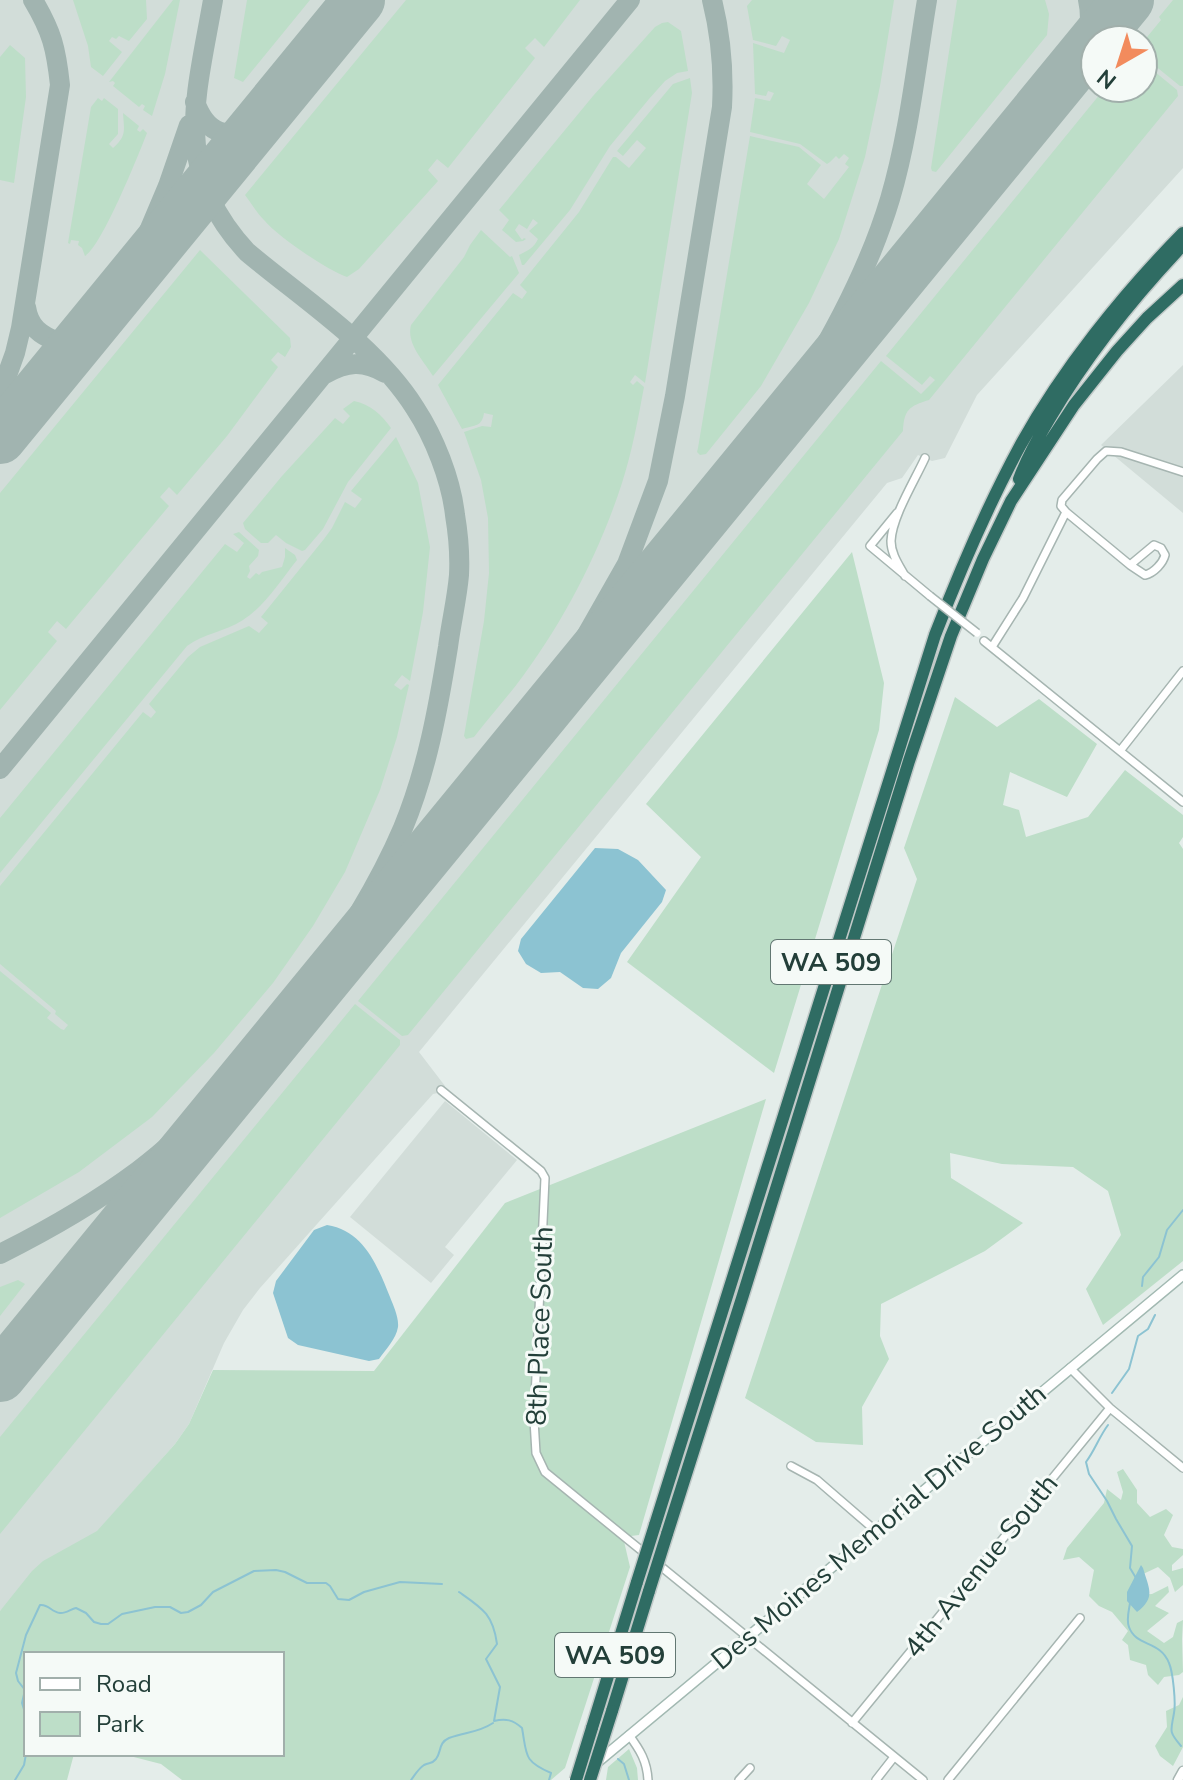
<svg xmlns="http://www.w3.org/2000/svg" width="1183" height="1780" font-family="'Nunito Sans',sans-serif">
  <style>
    .built { fill: #d2ddd9; fill-rule: evenodd }
    .green { fill: #bddec8 }
    .water { fill: #8cc3d2 }
    .lines { fill: none; stroke-linecap: round; stroke-linejoin: round }
    .stream { stroke: #8cc3d2; stroke-width: 2 }
    .taxiway { stroke: #a1b4b0; stroke-width: 20 }
    .runway { stroke: #a1b4b0; stroke-width: 52 }
    .minor-casing { stroke: #a6b5b1; stroke-width: 10 }
    .tertiary-casing { stroke: #a6b5b1; stroke-width: 11 }
    .secondary-casing { stroke: #a2b9b2; stroke-width: 12 }
    .motorway-casing { stroke: #c1c9c8; stroke-width: 15 }
    .minor { stroke: #fff; stroke-width: 7 }
    .tertiary { stroke: #fff; stroke-width: 8 }
    .secondary { stroke: #fff; stroke-width: 9 }
    .motorway { stroke: #2f6c63; stroke-width: 12 }
    .minor-bridge-casing { stroke: #a6b5b1; stroke-width: 10; stroke-linecap: butt }
    .motorway-bridge-casing { stroke: #c1c9c8; stroke-width: 15; stroke-linecap: butt }
    .minor-bridge { stroke: #fff; stroke-width: 7 }
    .motorway-bridge { stroke: #2f6c63; stroke-width: 12 }
    .labels { text-anchor: middle; dominant-baseline: central; stroke-width: 6; stroke-linejoin: round; paint-order: stroke }
    .shield { fill: #f5faf7; stroke: #627772; stroke-width: 2 }
    .shield-label { font-size: 26px; font-weight: bold; fill: #233f39 }
    .street-label { font-size: 28px; fill: #233f39; stroke: #f5faf7 }
  </style>
  <rect width="100%" height="100%" fill="#e4edea"/>
  <path class="built" d="M0,0H1183V168L977,395L945,458L932,461L918,455L902,478L887,483L419,1052L445,1086L438,1093L433,1094L260,1288L243,1310L224,1343L189,1424L175,1444L97,1532L86,1539L0,1611ZM1095,40H1143V88H1095Z
    M1183,365V513L1101,445Z
    M445,1101L517,1160L445,1247L454,1255L431,1283L350,1217Z"/>
  <path class="green" d="M73,0H146L147,19L129,41L119,36L116,39L112,37L109,41L122,52L103,76L91,67L88,46Z
    M173,0H180L165,74L152,116L143,110L145,106L142,104L139,107L113,86L115,83L113,81L109,82Z
    M247,0H310L243,82L234,78Z
    M406,0H580L544,47L535,38L525,48L535,58L448,168L437,159L428,170L438,181L359,269L347,277C327,270 278,237 264,220C257,213 251,203 245,195Z
    M752,0H894L880,86L865,157L839,239L809,303L761,386L706,454L700,455L697,452L698,448L750,136L799,147L821,165L807,184L824,199L849,167L845,164L849,158L844,154L839,159L836,156L830,162L827,164L800,144L750,132L755,98L770,101L774,93L768,91L766,96L755,94L753,43L784,53L790,40L782,36L776,46L753,40L747,6Z
    M957,0H1045L1049,14L1047,35L936,172L932,171L931,168Z
    M1173,0H1183V86H1180L1143,56V42L1161,20L1159,17Z
    M668,22L681,31L688,71L677,73L665,81L649,99L610,146L570,210L524,265H522L519,255C527,251 534,248 538,239L529,231L538,223L533,219L527,229L519,224L515,230L522,240L524,238L526,239L523,241L516,242L502,230L509,220L499,210L593,96L655,27L662,23Z
    M10,45L25,58L26,97L14,183L0,180V57Z
    M1143,62L1177,90L1178,96L929,400C909,406 904,410 903,431L408,1035L402,1036L358,1001L881,361L921,394L935,380L930,376L922,385L886,356L1105,88H1143Z
    M690,78L692,93L645,383L635,375L630,382L633,385L637,381L644,387C638,419 632,452 622,483C599,554 562,625 517,684C503,702 488,719 474,737L466,739L464,736L484,621L489,573L488,518L481,480L464,432L482,426L491,427L493,415L484,413C482,427 475,425 462,429L438,385L513,293L522,299L527,292L520,285L579,212L613,157H616L629,168L646,148L637,140L623,156L617,151L673,84Z
    M98,98L102,101L104,98L118,109V134L109,144L113,148C127,136 124,130 123,113L139,126L137,130L140,132L143,129L147,133C138,156 102,246 85,256L82,248L78,245L79,241L71,240L70,244L68,243L91,107Z
    M481,230L510,257L512,256L519,273L433,376C424,361 406,344 411,325L464,257L470,245Z
    M200,250L290,338L291,347L285,357L278,352L271,360L278,367L227,436L177,495L169,487L160,497L169,506L66,629L57,621L48,632L57,641L0,710V493Z
    M354,401C370,404 382,415 391,428L348,482L323,529L305,550L302,551L286,543L276,535L268,543H261L245,529L243,523L282,476L335,418L343,424L350,416L343,409Z
    M396,437L418,483L430,547L423,612L410,681L402,675L394,685L401,690L407,684L409,685L397,737L380,790L345,872L313,926L273,983L214,1053L152,1117L79,1172L0,1218V971L51,1013L47,1018L61,1029L64,1030L68,1025L55,1014L56,1011L0,964V886L143,712L151,718L156,712L149,704L188,657L200,647L249,626L259,633L268,623L261,617L324,539L332,528L345,502L355,508L362,499L351,491Z
    M239,532L259,550L258,556L249,566L250,571L247,577L250,579L256,573L259,575L262,572L282,567L285,557V548L295,555L297,560C281,580 265,606 243,620C225,632 204,633 187,646L0,873V818L225,544L237,552L244,543L233,534Z
    M852,552L884,683L879,730L774,1073L627,962L701,857L646,804Z
    M955,697L997,727L1039,699L1097,744L1067,797L1010,772L1003,805L1019,810L1026,837L1088,817L1125,770L1183,815V837L1179,843L1183,849V1261L1103,1325L1086,1289L1121,1235L1108,1191L1073,1167L1002,1164L950,1153L951,1178L1023,1223L985,1251L881,1304L880,1336L889,1359L862,1407L863,1445L816,1442L745,1398L917,879L904,848Z
    M355,1004L400,1040V1045L0,1534V1437Z
    M766,1099L639,1535L623,1537L630,1567L565,1768L551,1780H182L161,1764L122,1754H282V1654H26V1754H74L67,1780H0V1611L32,1571L43,1561L97,1531L175,1444L189,1424L213,1370L374,1371L505,1203Z
    M18,1280L25,1284L0,1316V1287Z
    M1123,1469L1137,1490V1503L1150,1517L1166,1509L1173,1515L1164,1535L1172,1547L1183,1549V1555L1172,1565V1571L1183,1568V1585L1175,1592L1170,1578L1158,1567L1141,1575L1137,1595L1152,1594L1168,1586L1169,1592L1155,1606L1169,1613L1147,1631L1164,1643L1173,1637L1177,1623L1183,1620L1182,1639L1183,1672L1179,1675L1164,1677L1158,1685L1148,1675L1146,1665L1130,1660L1128,1645L1122,1640L1128,1631L1112,1612L1099,1606L1089,1596L1094,1570L1079,1557L1063,1560L1067,1548L1104,1503L1107,1489L1121,1500L1123,1492L1117,1472Z
    M1183,1697V1747L1173,1766L1160,1756L1155,1746L1167,1727L1166,1711L1179,1705Z
    M629,1749L637,1768L638,1780H606L608,1767Z"/>
  <path class="water" d="M595,848L618,849L638,860L666,890L662,902L621,953L611,978L598,989L583,988L560,972L541,973L526,964L518,951L521,939Z
    M327,1225C364,1231 377,1265 390,1297C393,1305 399,1317 398,1327C396,1339 386,1349 379,1359L369,1361L298,1345L288,1338L273,1293L276,1281L314,1230Z
    M1141,1565L1143,1568C1149,1589 1156,1597 1137,1612L1127,1601V1592Z"/>
  <g class="lines">
    <path class="stream" d="M1142,1286L1143,1277L1159,1257L1167,1230L1183,1210
      M1112,1393L1129,1369L1138,1336L1148,1329L1155,1315
      M1108,1425C1099,1437 1095,1450 1086,1462L1089,1474L1107,1501L1116,1519L1132,1546L1130,1568L1136,1578
      M459,1592C482,1608 493,1614 497,1644L486,1659L500,1687L494,1721C506,1718 513,1720 522,1728C527,1755 523,1761 551,1773L549,1780
      M1130,1603C1129,1610 1126,1620 1129,1627C1136,1647 1160,1640 1169,1663C1173,1672 1176,1703 1174,1713C1171,1731 1168,1731 1181,1746
      M26,1716L22,1703L25,1690L18,1681L16,1673L26,1635L40,1605C49,1604 51,1612 60,1613C65,1614 71,1609 76,1608L86,1613L94,1622L101,1624H108L122,1614L155,1607H170L181,1613L188,1612L201,1605L213,1592L254,1571L276,1570L285,1572L307,1583H326L330,1586L338,1599L349,1600L364,1592L400,1582L442,1584
      M618,1759L624,1764L629,1780
      M15,1780L24,1765L26,1754
      M411,1780C415,1775 418,1769 424,1765C430,1762 431,1765 436,1759C442,1751 438,1743 449,1738C465,1732 478,1733 493,1723"/>
    <path class="taxiway" d="M213,0C196,98 171,170 247,252C303,299 376,346 415,408C434,437 451,479 455,515C458,533 460,556 459,575C457,599 451,623 448,647C438,709 427,770 403,828C372,901 325,966 283,1031
      M1077,61C1088,40 1093,23 1088,0
      M195,102C207,135 228,141 258,124
      M26,307C29,327 40,335 58,342L81,334
      M95,322L149,231L168,186L189,125
      M325,374C347,362 363,360 385,373
      M0,395L15,353L21,328L60,85C56,48 52,32 33,0
      M780,423C823,352 866,279 890,199C909,135 916,66 927,0
      M0,425L82,333
      M521,740L577,652L627,564L658,481L675,396L722,107C724,70 721,36 712,0
      M0,769L630,0
      M0,1254C48,1230 95,1203 138,1171C181,1139 218,1098 257,1062"/>
    <path class="runway" d="M0,438L359,0
      M0,1376L1128,0"/>
    <g class="minor-casing">
      <path id="minor" d="M1066,512L1130,565L1145,575C1154,573 1163,563 1165,555L1161,548L1154,545L1130,565
        M897,513L870,546L930,596
        M905,576C899,565 891,554 891,541C892,517 915,480 925,458
        M984,641L1183,802
        M992,647L1023,598L1066,512L1061,506L1062,500L1097,459L1106,451L1121,452L1183,472
        M1120,751L1183,671
        M441,1090L541,1171L545,1178L534,1420L536,1453L545,1472L923,1780
        M1070,1368L1110,1408L1183,1468
        M791,1466L817,1480L876,1531
        M852,1723L1110,1408
        M629,1735C640,1750 647,1761 648,1780
        M739,1780L750,1768
        M876,1780L894,1757
        M948,1780L1080,1618"/>
    </g>
    <g class="tertiary-casing">
      <path id="tertiary" d="M1178,1780L1183,1771"/>
    </g>
    <g class="secondary-casing">
      <path id="secondary" d="M576,1780L1183,1275"/>
    </g>
    <g class="motorway-casing">
      <path id="motorway" d="M1019,479C1027,457 1038,438 1050,418C1087,355 1133,298 1183,245
        M655,1525L935,635C960,570 987,507 1020,446C1062,370 1122,295 1183,233
        M667,1534L743,1295L909,761L951,636L983,559L1011,501L1074,405L1117,351L1147,318L1183,285
        M612,1711L649,1591
        M592,1728L637,1582"/>
    </g>
    <use href="#minor" class="minor"/>
    <use href="#tertiary" class="tertiary"/>
    <use href="#secondary" class="secondary"/>
    <use href="#motorway" class="motorway"/>
    <g class="minor-bridge-casing">
      <path id="minor-bridge" d="M930,596L977,633"/>
    </g>
    <g class="motorway-bridge-casing">
      <path id="motorway-bridge" d="M637,1582L655,1525
        M649,1591L667,1534
        M576,1780L592,1728
        M590,1780L612,1711"/>
    </g>
    <use href="#minor-bridge" class="minor-bridge"/>
    <use href="#motorway-bridge" class="motorway-bridge"/>
  </g>
  <g class="labels">
    <g class="shield">
      <rect x="771" y="940" width="120" height="44" rx="6"/>
      <rect x="555" y="1633" width="120" height="44" rx="6"/>
    </g>
    <g class="shield-label">
      <text x="831" y="962">WA 509</text>
      <text x="615" y="1655">WA 509</text>
    </g>
    <g class="street-label">
      <text transform="translate(540 1326) rotate(-88)">8th Place South</text>
      <text transform="translate(879 1527) rotate(-40)">Des Moines Memorial Drive South</text>
      <text transform="translate(981 1566) rotate(-51)">4th Avenue South</text>
    </g>
  </g>
  <rect x="24" y="1652" width="260" height="104" fill="#f5faf7" stroke="#a1afab" stroke-width="2"/>
  <rect x="40" y="1678" width="40" height="12" fill="#ffffff" stroke="#a1afab" stroke-width="2"/>
  <text x="96" y="1692" font-size="24" fill="#233f39">Road</text>
  <rect x="40" y="1712" width="40" height="24" fill="#bddec8" stroke="#a1afab" stroke-width="2"/>
  <text x="96" y="1732" font-size="24" fill="#233f39">Park</text>
  <g transform="translate(1119 64) rotate(219)"><circle r="38" fill="#f5faf7" stroke="#a1afab" stroke-width="2"/>
  <path d="M0-6L14 30L0 20L-14 30Z" fill="#f28b5d"/>
  <text y="-12" font-size="22" font-weight="bold" text-anchor="middle" fill="#233f39">N</text>
  </g>
</svg>
